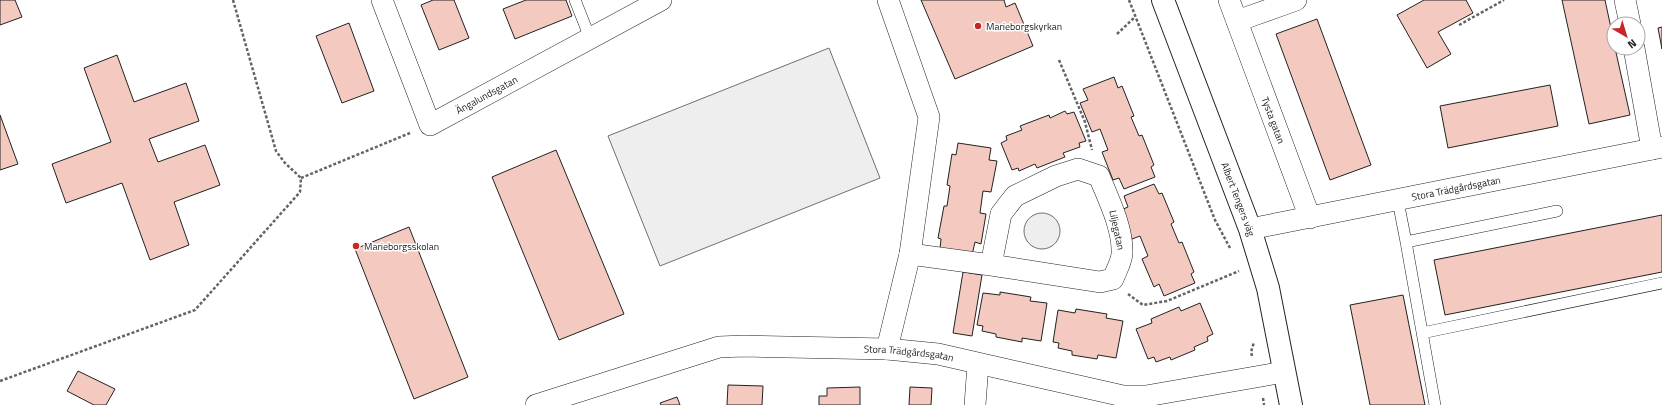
<svg xmlns="http://www.w3.org/2000/svg" width="1662" height="405" font-family="'Titillium Web',sans-serif">
  <style>
    .green { fill: #eee; stroke: #6f6f6f }
    .building { fill: #f3c9c0; stroke: #222 }
    .lines { fill: none; stroke-linecap: round; stroke-linejoin: round }
    .service-casing { stroke: #222; stroke-width: 12 }
    .minor-casing { stroke: #222; stroke-width: 22 }
    .tertiary-casing { stroke: #222; stroke-width: 24 }
    .path { stroke: #646464; stroke-width: 2.5; stroke-dasharray: 3 2; stroke-linecap: butt }
    .service { stroke: #fff; stroke-width: 11 }
    .minor { stroke: #fff; stroke-width: 21 }
    .tertiary { stroke: #fff; stroke-width: 22 }
    .poi-dot { fill: #c62828; stroke: #fff; stroke-width: 1.5 }
    .labels { text-anchor: middle; dominant-baseline: central; stroke-width: 3; stroke-linejoin: round; paint-order: stroke }
    .poi-label { font-size: 10px; fill: #222; stroke: #fff; text-anchor: start }
    .street-label { font-size: 10px; fill: #222; stroke: #fff }
  </style>
  <rect width="100%" height="100%" fill="#fff"/>
  <path class="green" d="M829,48L880,178L660,266L608,136Z
    M1024 231a18 18 0 1 1 36 0a18 18 0 1 1-36 0Z"/>
  <path class="building" d="M0,0H15L22,17L0,25Z
    M433,0H454L469,38L439,50L421,5Z
    M526,0H566L572,16L515,39L503,9Z
    M921,0H1004L1006,7L1015,3L1033,46L955,79Z
    M1424,0H1466L1473,13L1438,32L1451,54L1427,68L1397,15Z
    M1562,0H1605L1614,42V48H1615L1630,115L1589,124Z
    M1317,19L1371,165L1330,180L1276,34Z
    M349,23L374,91L342,103L316,36Z
    M1662,27V49L1658,28Z
    M117,55L134,102L186,83L199,121L149,139L158,162L205,145L220,185L174,202L189,245L150,260L122,183L66,203L52,164L111,142L84,68Z
    M1114,77L1118,88L1122,86L1134,116L1131,117L1139,136L1142,135L1154,165L1151,167L1155,177L1124,189L1119,178L1113,180L1102,152L1108,150L1100,129L1092,132L1080,103L1088,100L1083,89Z
    M1550,85L1558,126L1448,148L1440,106Z
    M1065,111L1067,114L1074,112L1086,141L1079,143L1080,147L1063,153L1065,157L1037,168L1035,164L1019,171L1018,168L1012,170L1001,143L1007,140L1006,136L1022,130L1020,126L1049,115L1050,118Z
    M0,115L18,164L0,170Z
    M958,143L991,148L989,160L997,161L991,192L983,191L980,213L986,214L981,244L975,242L972,255L940,249L941,239L938,238L944,206H947L950,186L947,185L952,154L956,155Z
    M556,150L624,314L559,340L492,177Z
    M1154,184L1159,194L1162,193L1174,222L1171,224L1179,243L1182,242L1194,272L1191,274L1195,283L1164,296L1159,284L1154,287L1142,259L1148,256L1140,236L1132,239L1121,210L1128,207L1124,196Z
    M1662,215V272L1445,315L1434,260Z
    M409,227L468,377L414,399L355,249Z
    M963,272L982,275L972,336L953,333Z
    M1000,292L1031,297L1030,301L1047,303L1041,341L1022,338V342L996,337V334L982,331L983,326L977,325L983,293L1000,295Z
    M1403,295L1425,405H1370L1350,305Z
    M1200,303L1213,334L1207,337L1208,341L1194,347L1195,350L1171,360L1170,357L1156,362L1154,357L1148,359L1136,329L1152,323L1151,319L1179,307L1181,311Z
    M1076,309L1107,314L1106,318L1123,321L1116,358L1098,355L1097,359L1072,355V351L1058,348L1059,343L1053,342L1058,310L1075,313Z
    M78,371L115,389L106,405H94L67,391Z
    M728,385L763,386L762,405H727Z
    M860,387V405H819V396H827V388Z
    M910,387L932,388L931,405H909Z
    M677,397L680,405H661L660,403Z"/>
  <g class="lines">
    <g class="service-casing">
      <path id="service" d="M575,0L590,38
        M1398,201L1406,242L1557,211
        M1406,242L1435,405
        M1422,333L1662,283"/>
    </g>
    <g class="minor-casing">
      <g id="minor">
        <path id="s1" d="M382,0L430,125L661,0"/>
        <path id="s2" d="M1229,0L1310,218"/>
        <path d="M1625,0L1630,24"/>
        <path d="M1237,21L1296,0"/>
        <path d="M1634,48L1652,149"/>
        <path id="s3" d="M1250,229L1662,147"/>
        <path d="M910,254L991,265L1100,282L1113,279C1116,271 1122,261 1122,253C1123,228 1108,198 1099,176L1078,169L1056,176L1015,196L1001,214L991,265"/>
        <path d="M887,349L910,254L929,117L888,0"/>
        <path id="s4" d="M536,405L719,347L744,346L887,349L938,354L1123,396H1146L1284,372"/>
        <path d="M975,405L978,364"/>
      </g>
    </g>
    <g class="tertiary-casing">
      <g id="tertiary">
        <path id="s5" d="M1163,0L1250,229L1268,288L1291,405"/>
      </g>
    </g>
    <path class="path" d="M233,0L276,151L285,163L301,178
      M1129,0L1215,220L1230,248
      M1459,25L1504,0
      M1117,34L1135,17
      M1059,60L1085,122L1092,150
      M301,178L410,133
      M1128,294L1143,305L1167,301L1239,271
      M1252,356L1251,352L1254,342
      M0,381L195,310L300,192L301,178
      M1263,398L1264,405"/>
    <use href="#service" class="service"/>
    <use href="#minor" class="minor"/>
    <use href="#tertiary" class="tertiary"/>
  </g>
  <g class="poi-dot">
    <circle cx="978" cy="26" r="4"/>
    <circle cx="356" cy="246" r="4"/>
  </g>
  <g class="labels">
    <g class="poi-label">
      <text x="986" y="26">Marieborgskyrkan</text>
      <text x="364" y="246">Marieborgsskolan</text>
    </g>
    <g class="street-label">
      <text stroke="none"><textPath href="#s1" startOffset="198">Ängalundsgatan</textPath></text>
      <text stroke="none"><textPath href="#s2" startOffset="128">Tysta gatan</textPath></text>
      <text stroke="none"><textPath href="#s3" startOffset="210">Stora Trädgårdsgatan</textPath></text>
      <text stroke="none"><textPath href="#s5" startOffset="213">Albert Tengers väg</textPath></text>
      <text transform="translate(1117 230) rotate(78)">Liljegatan</text>
      <text stroke="none"><textPath href="#s4" startOffset="382">Stora Trädgårdsgatan</textPath></text>
    </g>
  </g>
  <g transform="translate(1626 36) rotate(142)"><circle r="19" fill="#ffffff" stroke="#a7a7a7"/>
  <path d="M0-3L7 15L0 10L-7 15Z" fill="#c62828"/>
  <text y="-6" font-size="11" font-weight="bold" text-anchor="middle" fill="#222222">N</text>
  </g>
</svg>
